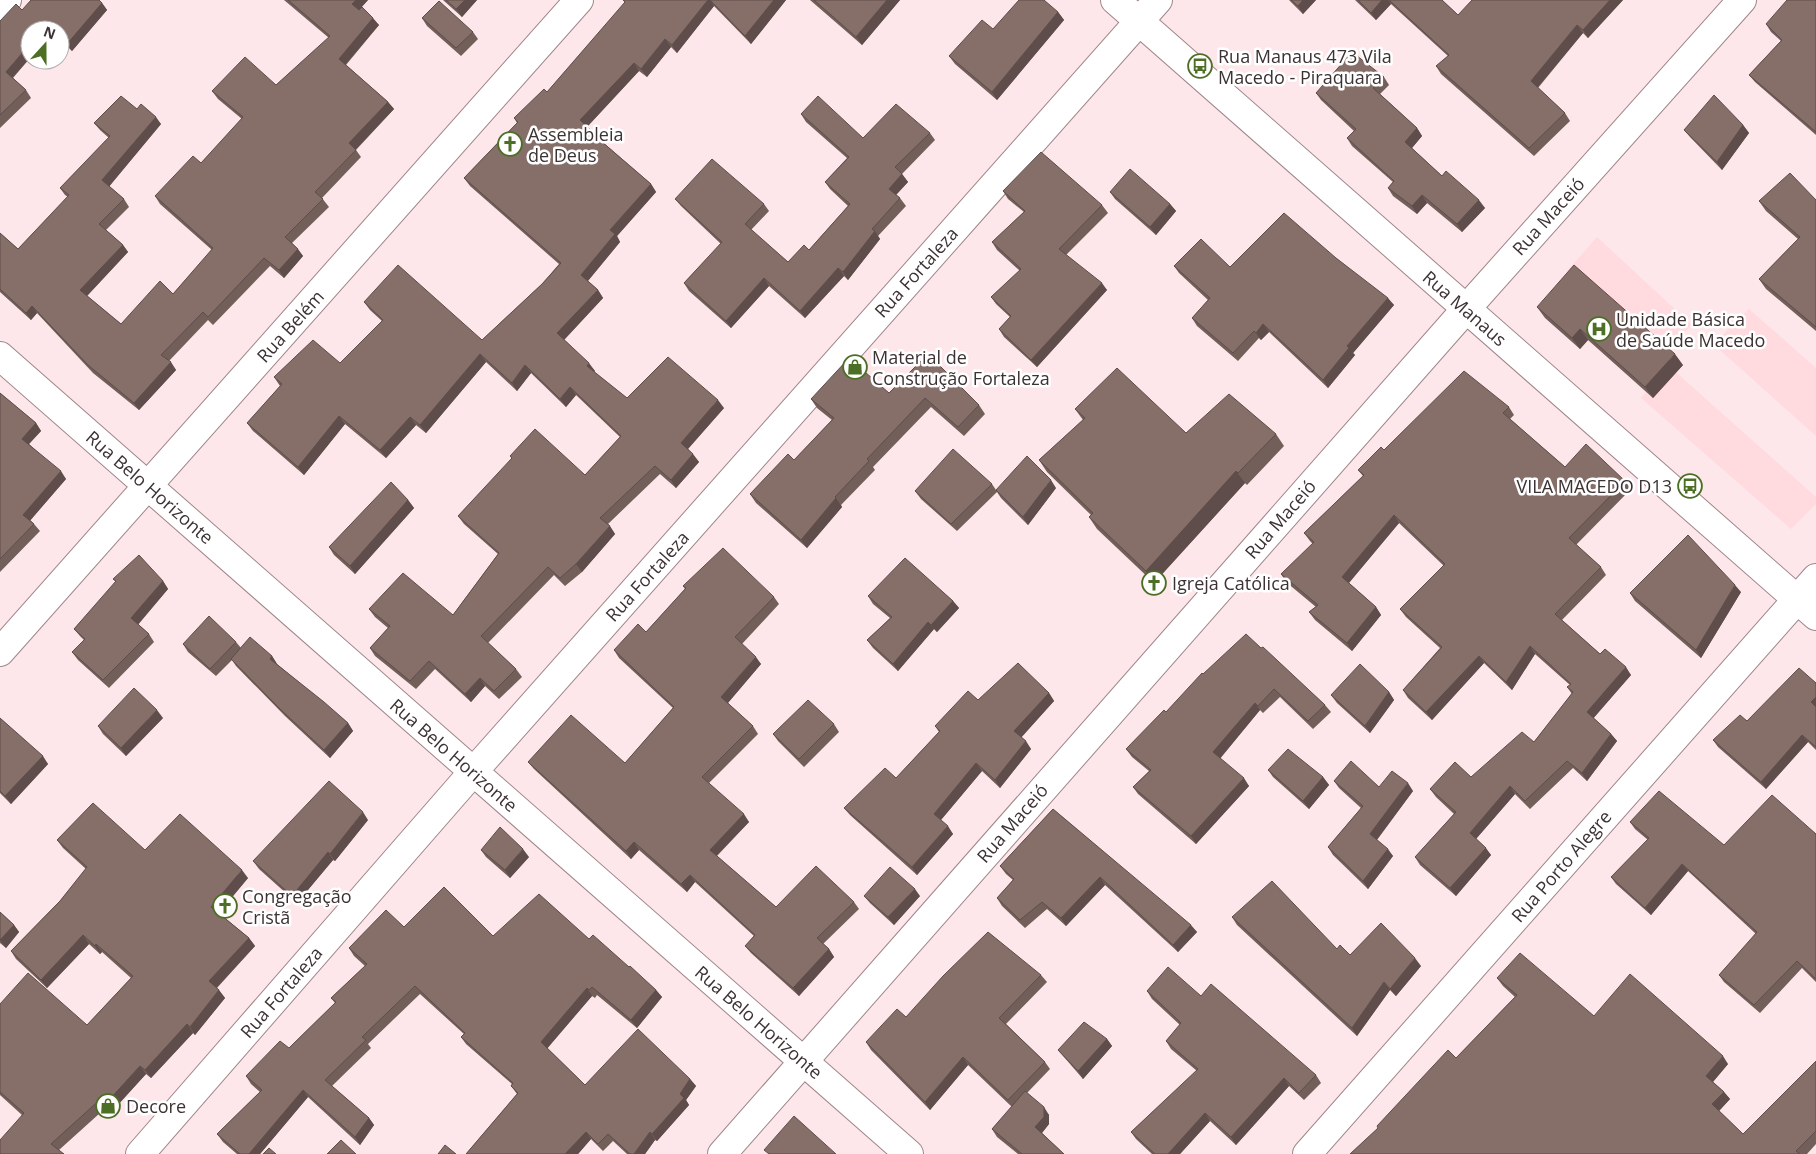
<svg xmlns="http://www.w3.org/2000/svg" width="1816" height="1154" font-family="'Open Sans',sans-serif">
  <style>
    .built { fill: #ffdadf }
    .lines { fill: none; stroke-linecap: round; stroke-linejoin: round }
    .minor-casing { stroke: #9f868a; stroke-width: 30 }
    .minor { stroke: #fff; stroke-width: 28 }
    .wall { fill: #735f5a }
    .shaded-wall { fill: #5e4d4a }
    .building { fill: #866e69; stroke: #5e4d4a }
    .labels { text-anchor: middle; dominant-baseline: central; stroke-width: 5; stroke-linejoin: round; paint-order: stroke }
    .poi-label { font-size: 18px; fill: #3c3233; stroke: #fff; text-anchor: start }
    .street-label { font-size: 18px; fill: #3c3233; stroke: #fff }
  </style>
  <rect width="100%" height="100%" fill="#fde7ea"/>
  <path class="built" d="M1597,237L1692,325L1662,354L1567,271Z
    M1749,309L1816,368V436L1713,344Z
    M1669,366L1816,497V504L1791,529L1641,398Z"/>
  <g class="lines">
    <g class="minor-casing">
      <path id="minor" d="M1115,0L1816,616
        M0,8L7,0
        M0,356L909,1154
        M0,652L579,0
        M140,1154L473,772L1158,0
        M722,1154L1466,309L1742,0
        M1307,1154L1816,578"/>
    </g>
    <use href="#minor" class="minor"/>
  </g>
  <path class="wall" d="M284,0H368L359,10L379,25L346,65L388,102L394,109L356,150L361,157L322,198L329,207L292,243L303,256L284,278L270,266L213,325L208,320L169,361L176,370L139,410L93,373L37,313L31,320L0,292V233L18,249L68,197L65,195L60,188L109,138L100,130L94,123L137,109L161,124L109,186L124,199L129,207L106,230L123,245L128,252L87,296L121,324L173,294L212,250L160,204L155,196L201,163L242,119L218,99L212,91L276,85L329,38Z
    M443,0H477L462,17Z
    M623,0H786L751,44L714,6L677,53L671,47L647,77L639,71L587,127L595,134L599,139L651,184L656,192L617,236L620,242L588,281L598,290L603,298L564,340L595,371L594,372L627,398L724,408L688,449L699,462L676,488L660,474L608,524L615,534L582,572L565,586L554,575L488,643L516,669L522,677L499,699L485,686L471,702L435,669L416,689L375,656L370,648L388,628L375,617L369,609L453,615L498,554L464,524L458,516L512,459L510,456L585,475L620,437L576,395L566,407L531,373L517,391L486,362L426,433L416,425L386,458L345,424L304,475L253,431L247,423L280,386L274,377L340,363L382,321L370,310L364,302L482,340L542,284L559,264L470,186L464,178L517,123L514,118L547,92L625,3Z
    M810,0H900L862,45Z
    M1289,0H1316L1303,14Z
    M1355,0H1442L1458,15L1623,0L1588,38L1583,33L1538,88L1565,113L1570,121L1534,156L1441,74L1436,66L1448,56L1391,4L1376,20Z
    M1816,0V135L1755,82L1749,75L1781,41L1771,32L1766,24Z
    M102,3L107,10L72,51L60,40V30H30V58L13,78L26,90L31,98L0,128V21L22,10Z
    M1058,12L1064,20L997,100L955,64L949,56L993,29Z
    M422,18L473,32L478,39L461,56L427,26Z
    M1384,77L1389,85L1380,94L1417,128L1422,136L1412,148L1442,176L1485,208L1462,232L1427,203L1417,214L1393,196L1388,188L1393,182L1352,146L1347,138L1354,131L1321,100L1316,93Z
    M801,114L863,138L930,133L935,140L902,174L908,182L896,195L900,198L906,206L878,236L880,239L848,280L844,276L805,318L769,286L731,328L689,291L684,283L721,244L681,206L675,199L764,204L769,211L751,230L788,262L809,250L848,206L830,189L825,182L847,158L806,122Z
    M1743,125L1749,133L1722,170L1690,137L1684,130Z
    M1003,191L1102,205L1108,213L1066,255L1107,290L1037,367L1004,337L999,329L1010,317L996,304L991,297L1020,271L997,250L992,242L1024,212L1008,199Z
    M1110,192L1170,204L1176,211L1156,235L1115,199Z
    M1816,200V331L1766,289L1759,279L1798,239L1766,211L1759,201Z
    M1336,258L1394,305L1353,353L1355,355L1328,388L1269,332L1261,340L1259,338L1238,361L1197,326L1192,318L1208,300L1179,273L1174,266L1230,267Z
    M1537,307L1683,365L1653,398L1588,340L1580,349L1545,318Z
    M0,393L36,423L41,431L29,444L66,479L30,520L34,524L40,531L0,572Z
    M889,393L979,405L985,414L964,436L931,407L873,467L875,470L841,505L842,507L807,548L756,503L750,494L794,460L832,420L817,408L811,399Z
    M1509,407L1514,415L1510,419L1565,467L1625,481L1631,489L1576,545L1601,567L1606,575L1562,620L1600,654L1631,675L1593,718L1611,734L1617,741L1587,781L1573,768L1530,809L1515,794L1476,839L1491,855L1456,896L1420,865L1415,857L1454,814L1436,797L1430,789L1471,777L1534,742L1572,694L1567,687L1570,685L1535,654L1512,690L1484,663L1432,720L1408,698L1403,690L1440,648L1406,617L1400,609L1444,566L1399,523L1349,583L1376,607L1381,615L1352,651L1315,620L1309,612L1316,607L1286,582L1281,574L1313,544L1310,541L1304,533L1363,476L1358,470L1384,450Z
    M1075,409L1186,433L1276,434L1284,446L1247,485L1245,483L1154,583L1097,529L1089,517L1091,515L1047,472L1039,460L1083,420Z
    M992,484L996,490L1056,488L1028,525L1001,498L997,492L957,531L921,499L915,491Z
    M408,500L414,508L355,574L334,555L329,547Z
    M113,579L163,581L168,589L138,624L149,634L154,642L109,688L78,660L72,652L84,640L80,636L74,629L116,582Z
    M683,586L774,597L779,604L742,644L761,664L728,703L753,726L758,734L709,783L749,822L717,856L776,907L854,902L859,909L823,944L829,949L834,957L799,996L751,953L745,946L754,936L695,882L687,892L639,850L631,859L534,769L528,762L625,763L673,708L619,658L614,650L646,632L685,589Z
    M1741,592L1701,658L1635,601L1630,593Z
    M868,596L953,601L959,608L937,632L934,629L898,671L873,648L867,640L890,618L873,604Z
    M236,642L241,648L272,656L277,664L348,723L353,731L330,758L285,716L236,666L232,660L216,676L188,652L183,644Z
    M1261,648L1325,705L1331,712L1313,729L1280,697L1263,713L1260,710L1220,758L1249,786L1196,844L1138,794L1133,787L1149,771L1132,757L1126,749L1166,712L1203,674Z
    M1816,683V750L1808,742L1766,789L1718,747L1713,740L1747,721Z
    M1389,692L1394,700L1370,733L1337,703L1331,695Z
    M1049,693L1054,701L1021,737L1031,749L1000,788L982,771L941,820L953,834L917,875L850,815L844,808L896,778L939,732L935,726L978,700Z
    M0,718L48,764L11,804L0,793Z
    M163,718L126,756L103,734L98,726Z
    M834,724L839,732L804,767L778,741L773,734Z
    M1268,770L1323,777L1329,785L1309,809L1273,777Z
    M1334,781L1413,791L1377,840L1393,856L1368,889L1333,855L1328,847L1361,808L1339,788Z
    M1053,809L1197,932L1178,952L1105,885L1066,926L1047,909L1025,928L1002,906L997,898L1013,880L1006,874L1000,866Z
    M368,820L335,861L333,860L297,903L259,869L253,861Z
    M1630,822L1724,845L1816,834V982L1802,968L1760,1013L1724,982L1719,975L1756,934L1688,871L1651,915L1616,884L1611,877L1648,840L1635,829Z
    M57,840L145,850L248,878L219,913L249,938L255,946L217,988L225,998L195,1035L193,1033L151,1078L146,1074L115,1108L110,1104L59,1150L0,1154L22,1115L0,1095V1004L87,1025L131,978L102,952L100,954L89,944L47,988L16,959L11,951L60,901L86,869L63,848Z
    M481,850L529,857L510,878L486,857Z
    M864,896H920L894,925L870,903Z
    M0,912L14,925L19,932L6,948L0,943Z
    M1232,917L1337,949L1350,955L1421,966L1396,996L1390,990L1357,1036L1237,925Z
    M404,927L493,936L589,939L629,967L656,990L662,997L637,1028L597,995L595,998L592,996L547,1048L585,1085L690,1079L696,1086L686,1100L689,1105L657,1141L655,1140L645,1154H627L613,1141L603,1151L591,1139L578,1154H466L517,1094L511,1086L512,1084L466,1044L461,1037L464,1034L420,994L368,1044L371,1048L332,1086L369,1118L374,1125L360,1145L308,1097L260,1154H237L223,1142L217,1134L260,1092L251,1084L246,1076L289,1048L335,1003L331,998L365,966L354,956L349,948Z
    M1041,975L1047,982L1006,1024L1045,1062L1050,1069L1027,1093L1049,1115V1124L1042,1133L1064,1154H1018L997,1137L992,1129L1012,1107L968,1065L930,1110L871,1050L866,1042L906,1017Z
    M1497,978L1594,1016L1728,1064L1713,1082L1724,1092L1730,1099L1719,1111L1743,1134L1816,1061V1144L1807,1154H1350L1456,1058L1515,997L1503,986Z
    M1147,991L1201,996L1316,1075L1321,1083L1304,1100L1289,1086L1236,1145L1210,1121L1180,1154H1152L1136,1139L1131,1132L1197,1071L1171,1049L1166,1041L1180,1025L1152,999Z
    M1107,1039L1112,1046L1083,1079L1064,1057L1058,1050Z"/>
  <path class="shaded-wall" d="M356,0H368L357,12L352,4Z
    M465,0H477L462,17L456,9Z
    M708,0H710L714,6L677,53L672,45Z
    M774,0H786L751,44L745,36Z
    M887,0H900L862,45L856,37Z
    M1303,0H1316L1303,14L1298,6Z
    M1382,0H1388L1391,4L1376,20L1371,13Z
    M1610,0H1623L1588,38L1583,30Z
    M102,3L107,10L72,51L67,44Z
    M1058,12L1064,20L997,100L992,92Z
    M373,18L379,25L344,66L339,59Z
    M47,25L51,30H43Z
    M1577,25L1583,33L1536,89L1531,81Z
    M665,39L671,47L647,77L641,69Z
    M30,44V58L11,79L6,72Z
    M634,63L639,71L586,128L580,120Z
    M388,102L394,109L354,151L349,143Z
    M156,117L161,124L108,188L102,180Z
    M1743,125L1749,133L1722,170L1717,162Z
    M1417,128L1422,136L1411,149L1405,142Z
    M902,174L908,182L894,197L889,189Z
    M651,184L656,192L617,236L620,242L586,283L581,275L610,230Z
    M1422,195L1427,203L1417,214L1412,206Z
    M1479,200L1485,208L1462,232L1457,224Z
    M1170,204L1176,211L1156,235L1150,227Z
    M875,231L880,239L848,280L843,272Z
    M123,245L128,252L86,297L80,290Z
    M298,249L303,256L284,278L279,270Z
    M838,268L844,276L805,318L800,311Z
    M764,278L769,286L731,328L726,321Z
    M1102,283L1107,290L1037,367L1031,360Z
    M598,290L603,298L563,341L557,333Z
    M1388,298L1394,305L1353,353L1355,355L1328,388L1323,380L1347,346Z
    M32,306L37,313L31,320L26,313Z
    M1263,324L1269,332L1261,340L1256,333Z
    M1580,329L1588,340L1580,349L1572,338Z
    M480,354L486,362L426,433L420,425Z
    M1675,354L1683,365L1653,398L1645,387Z
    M171,362L176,370L139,410L134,403Z
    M589,363L595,371L592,374L587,366Z
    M525,365L531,373L517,391L512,383Z
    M570,387L576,395L566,407L560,399Z
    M718,400L724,408L686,451L681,443Z
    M339,416L345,424L304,475L298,467Z
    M410,417L416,425L386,458L380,450Z
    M36,423L41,431L27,446L22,439Z
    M693,454L699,462L676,488L671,480Z
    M61,471L66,479L29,522L23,515Z
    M1236,471L1245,483L1154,583L1146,571Z
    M1051,480L1056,488L1028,525L1023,517Z
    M836,498L842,507L807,548L801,540Z
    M408,500L414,508L355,574L350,566Z
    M1394,515L1399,523L1347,585L1342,577Z
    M610,526L615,534L582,572L576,564Z
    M163,581L168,589L137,626L131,618Z
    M1735,585L1741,592L1701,658L1696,650Z
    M953,601L959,608L937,632L931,625Z
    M1376,607L1381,615L1352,651L1347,643Z
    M928,622L934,629L898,671L893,664Z
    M1530,646L1535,654L1512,690L1506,682Z
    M272,656L277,664L270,659Z
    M1479,656L1484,663L1432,720L1426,712Z
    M756,657L761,664L726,705L721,697Z
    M1626,667L1631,675L1592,720L1587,712Z
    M480,678L485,686L471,702L465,694Z
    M1389,692L1394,700L1370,733L1365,726Z
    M1049,693L1054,701L1020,739L1014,731Z
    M1816,697V709L1811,702Z
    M1255,703L1260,710L1219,760L1213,752Z
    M157,710L163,718L126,756L121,748Z
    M348,723L353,731L330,758L324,750Z
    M1611,734L1617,741L1587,781L1582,773Z
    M1802,735L1808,742L1766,789L1761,782Z
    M1026,741L1031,749L1000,788L995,780Z
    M43,756L48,764L11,804L5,796Z
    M976,763L982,771L940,821L934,814Z
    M1323,777L1329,785L1309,809L1303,801Z
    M1244,778L1249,786L1196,844L1191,836Z
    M1408,783L1413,791L1375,842L1370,834Z
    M1510,786L1515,794L1475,840L1470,833Z
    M363,812L368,820L335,861L330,854Z
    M744,814L749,822L715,857L710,850Z
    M948,826L953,834L917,875L912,867Z
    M634,842L639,850L631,859L626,851Z
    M1486,848L1491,855L1456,896L1450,888Z
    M523,849L529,857L510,878L505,870Z
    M1388,849L1393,856L1368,889L1363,881Z
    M328,852L333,860L297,903L292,896Z
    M1682,864L1688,871L1651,915L1645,908Z
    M242,870L248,878L217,915L211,907Z
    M690,875L695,882L687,892L681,884Z
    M1100,877L1105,885L1066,926L1061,918Z
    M915,889L920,896L894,925L888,917Z
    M14,925L19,932L6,948L0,940Z
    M1191,925L1197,932L1178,952L1173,945Z
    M83,935L89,944L47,988L41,980Z
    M249,938L255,946L215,989L209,981Z
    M96,944L102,952L100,954L95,946Z
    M829,949L834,957L799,996L793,988Z
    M1415,958L1421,966L1396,996L1390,989Z
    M1384,982L1390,990L1357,1036L1352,1028Z
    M587,988L592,996L546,1050L541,1042Z
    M219,990L225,998L195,1035L190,1027Z
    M656,990L662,997L637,1028L631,1020Z
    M187,1024L193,1033L151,1078L145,1070Z
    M1107,1039L1112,1046L1083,1079L1078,1071Z
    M1723,1056L1728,1064L1711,1084L1706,1076Z
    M963,1057L968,1065L930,1110L925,1102Z
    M140,1066L146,1074L115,1108L109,1100Z
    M1284,1078L1289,1086L1236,1145L1231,1137Z
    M690,1079L696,1086L686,1100L689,1105L657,1141L652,1134Z
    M303,1090L308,1097L260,1154H249Z
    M1724,1092L1730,1099L1718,1112L1712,1104Z
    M1044,1107L1049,1115V1124L1041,1134L1035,1127Z
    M1205,1113L1210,1121L1180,1154H1168Z
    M369,1118L374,1125L360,1145L355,1137Z
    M586,1132L591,1139L578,1154H565Z
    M650,1132L655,1140L645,1154H634Z"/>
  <path class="building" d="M31,0H99L102,3L67,44L60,37V30H52L47,25L43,30H30V44L6,72L26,90L0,115V21L16,4L22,10Z
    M288,0H356L352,4L359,10L362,7L373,18L339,59L388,102L349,143L356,150L315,192L323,199L285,237L298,249L279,270L264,258L208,317L203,312L161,355L171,362L134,403L88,365L32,306L26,313L0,289V233L18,249L69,195L60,188L110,136L94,123L121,96L137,109L141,104L156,117L102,180L124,199L99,224L123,245L80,290L121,324L160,281L173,294L213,248L155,196L193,156L201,163L243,117L212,91L245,57L276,85L330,36Z
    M446,0H465L456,9Z
    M623,0H708L672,45L665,39L641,69L634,63L580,120L595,134L594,135L651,184L610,230L615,234L581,275L598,290L557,333L589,363L587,366L627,398L668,357L718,400L681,443L693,454L671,480L655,466L600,518L610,526L576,564L560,578L548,567L481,636L516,669L494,691L480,678L465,694L429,661L410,681L370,648L390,626L369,609L403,573L453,615L499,553L458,516L512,458L510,456L535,429L585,475L621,436L570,387L560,399L525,365L512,383L480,354L420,425L410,417L380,450L339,416L298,467L247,423L282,384L274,377L313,340L340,363L383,320L364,302L398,265L482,340L542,284L561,263L464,178L518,122L514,118L544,89L547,92L625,2Z
    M710,0H774L745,36Z
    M814,0H887L856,37Z
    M1019,0H1044L1058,12L992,92L949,56L982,20L993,29Z
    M1291,0H1303L1298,6Z
    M1358,0H1382L1371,13Z
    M1389,0H1442L1458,15L1472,0H1610L1583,30L1577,25L1531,81L1565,113L1529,148L1436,66L1449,55Z
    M1787,0H1816V132L1749,75L1782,40L1766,24Z
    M439,1L473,32L456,48L422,18Z
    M1352,52L1384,77L1373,88L1417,128L1405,142L1442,176L1446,171L1479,200L1457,224L1422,195L1412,206L1388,188L1394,181L1347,138L1356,129L1316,93Z
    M1714,95L1743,125L1717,162L1684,130Z
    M818,96L863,138L896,104L930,133L895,167L902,174L889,189L900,198L872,229L875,231L843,272L838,268L800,311L764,278L726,321L684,283L722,242L675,199L712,159L764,204L745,224L788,262L804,245L809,250L850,204L825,182L849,157L801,114Z
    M1041,152L1102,205L1059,249L1102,283L1031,360L999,329L1011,316L991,297L1021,269L992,242L1025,211L1003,191Z
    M1130,169L1170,204L1150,227L1110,192Z
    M1790,173L1816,200V327L1759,279L1800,237L1759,201Z
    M1284,213L1336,258L1388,298L1347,346L1349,348L1323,380L1263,324L1256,333L1254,331L1233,353L1192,318L1210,298L1174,266L1201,239L1230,267Z
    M1574,265L1675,354L1645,387L1580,329L1572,338L1537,307Z
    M928,354L979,405L958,427L925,398L867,459L869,461L835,497L836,498L801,540L750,494L788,454L794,460L834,418L811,399L849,358L889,393Z
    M1117,368L1186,433L1229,394L1276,434L1238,473L1236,471L1146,571L1089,517L1093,513L1039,460L1085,418L1075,409Z
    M1464,371L1509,407L1503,413L1565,467L1586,444L1625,481L1569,538L1601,567L1555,614L1600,654L1605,649L1626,667L1587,712L1611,734L1582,773L1567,761L1525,801L1510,786L1470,833L1486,848L1450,888L1415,857L1456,812L1430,789L1455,762L1471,777L1522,732L1534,742L1573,692L1567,687L1571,684L1530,646L1506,682L1479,656L1426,712L1403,690L1442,647L1400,609L1445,564L1394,515L1342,577L1376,607L1347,643L1309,612L1318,605L1281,574L1314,542L1304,533L1364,475L1358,470L1381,447L1384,450Z
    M0,393L36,423L22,439L61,471L23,515L34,524L0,559Z
    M953,449L992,484L951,524L915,491Z
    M1027,456L1051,480L1023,517L996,490Z
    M391,482L408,500L350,566L329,547Z
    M1688,535L1735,585L1696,650L1630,593Z
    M723,548L774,597L735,637L756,657L721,697L753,726L702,777L744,814L710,850L776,907L816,866L854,902L817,938L829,949L793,988L745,946L755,935L690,875L681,884L634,842L626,851L528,762L571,715L625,763L674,707L614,650L638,624L646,632L686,588L683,586Z
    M139,555L163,581L131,618L149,634L103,680L72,652L85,639L74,629L116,581L113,579Z
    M905,558L953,601L931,625L928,622L893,664L867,640L892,617L868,596Z
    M209,616L236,642L210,669L183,644Z
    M1246,634L1261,648L1263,647L1325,705L1308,721L1274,689L1258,706L1255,703L1213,752L1244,778L1191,836L1133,787L1151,770L1126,749L1164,710L1166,712L1202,673L1203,674Z
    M250,637L272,656L270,659L324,702L348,723L324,750L279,708L231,659Z
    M1018,663L1049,693L1014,731L1026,741L995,780L976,763L934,814L948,826L912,867L844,808L885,768L896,778L940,731L935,726L968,691L978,700Z
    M1360,664L1389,692L1365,726L1331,695Z
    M1799,668L1816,683V697L1811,702L1816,707V747L1802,735L1761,782L1713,740L1740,715L1747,721Z
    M134,688L157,710L121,748L98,726Z
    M808,700L834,724L799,759L773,734Z
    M0,718L43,756L5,796L0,791Z
    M1288,749L1323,777L1303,801L1268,770Z
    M1351,761L1379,787L1392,771L1408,783L1370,834L1388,849L1363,881L1328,847L1363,806L1334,781Z
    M329,781L363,812L330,854L328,852L292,896L253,861Z
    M1659,791L1724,845L1772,795L1816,834V979L1797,961L1754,1005L1719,975L1757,932L1682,864L1645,908L1611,877L1649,838L1630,822Z
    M93,803L145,850L180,814L242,870L211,907L249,938L209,981L219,990L190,1027L187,1024L145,1070L140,1066L109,1100L104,1096L51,1144L64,1154H0V1140L24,1113L0,1092V1004L28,973L87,1025L133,976L96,944L95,946L83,935L41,980L11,951L60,901L87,867L57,840Z
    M1053,809L1191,925L1173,945L1100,877L1061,918L1042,902L1020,920L997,898L1014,879L1000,866Z
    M500,827L523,849L505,870L481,850Z
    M890,867L915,889L888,917L864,896Z
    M1272,881L1337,949L1340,945L1350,955L1381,923L1415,958L1390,989L1384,982L1352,1028L1232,917Z
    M444,887L493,936L539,894L589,939L593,935L629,967L630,966L656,990L631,1020L592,987L589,990L587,988L541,1042L585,1085L638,1029L690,1079L680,1094L684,1098L652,1134L650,1132L634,1154H630L608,1134L598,1144L586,1132L565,1154H466L518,1093L511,1086L513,1083L461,1037L465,1033L415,986L362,1037L366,1040L325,1080L369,1118L355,1137L303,1090L249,1154H240L217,1134L262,1090L246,1076L280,1041L289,1048L336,1002L331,998L367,964L349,948L386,910L404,927Z
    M0,912L14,925L0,940Z
    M988,932L1041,975L999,1018L1045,1062L1008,1100L963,1057L925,1102L866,1042L897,1009L906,1017L943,976Z
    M1520,953L1594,1016L1630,974L1723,1056L1706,1076L1724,1092L1712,1104L1743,1134L1816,1061V1131L1796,1151L1800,1154H1350L1378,1128L1377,1126L1448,1050L1456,1058L1517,995L1497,978Z
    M1168,967L1201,996L1211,984L1316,1075L1299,1093L1284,1078L1231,1137L1205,1113L1168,1154H1155L1131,1132L1198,1069L1166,1041L1181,1023L1147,991Z
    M1084,1022L1107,1039L1078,1071L1058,1050Z
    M1025,1091L1044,1107V1117L1035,1127L1064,1154H1022L992,1129Z
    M794,1116L836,1154H769L764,1150Z
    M341,1140L356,1154H327Z
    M445,1145L456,1154H438Z
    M269,1148L276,1154H263Z"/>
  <defs>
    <g id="bus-ring" transform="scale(1.25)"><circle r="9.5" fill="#fff" stroke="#4d6e25" stroke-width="1.5"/><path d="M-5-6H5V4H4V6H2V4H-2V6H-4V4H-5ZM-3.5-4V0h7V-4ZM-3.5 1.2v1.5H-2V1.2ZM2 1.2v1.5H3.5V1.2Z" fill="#4d6e25"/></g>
    <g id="church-ring" transform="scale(1.25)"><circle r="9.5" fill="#fff" stroke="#4d6e25" stroke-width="1.5"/><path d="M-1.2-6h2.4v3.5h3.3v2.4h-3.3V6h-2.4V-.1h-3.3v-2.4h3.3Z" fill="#4d6e25"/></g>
    <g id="hospital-ring" transform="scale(1.25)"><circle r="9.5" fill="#fff" stroke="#4d6e25" stroke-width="1.5"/><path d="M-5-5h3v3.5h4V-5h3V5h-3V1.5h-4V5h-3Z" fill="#4d6e25"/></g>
    <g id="shop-ring" transform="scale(1.25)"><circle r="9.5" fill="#fff" stroke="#4d6e25" stroke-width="1.5"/><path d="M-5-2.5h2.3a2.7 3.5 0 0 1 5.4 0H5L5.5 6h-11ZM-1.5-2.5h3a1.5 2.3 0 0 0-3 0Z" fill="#4d6e25"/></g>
  </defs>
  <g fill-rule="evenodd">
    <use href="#bus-ring" x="1200" y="66"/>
    <use href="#church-ring" x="510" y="144"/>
    <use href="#hospital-ring" x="1599" y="329"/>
    <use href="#shop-ring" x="855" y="367"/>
    <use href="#bus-ring" x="1690" y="486"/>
    <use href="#church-ring" x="1154" y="583"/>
    <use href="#church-ring" x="225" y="906"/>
    <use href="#shop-ring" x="108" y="1106"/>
  </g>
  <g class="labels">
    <g class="poi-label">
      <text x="1218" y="56">Rua Manaus 473 Vila<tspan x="1218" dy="21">Macedo - Piraquara</tspan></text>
      <text x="528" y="134">Assembleia<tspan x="528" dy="21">de Deus</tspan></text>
      <text x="1616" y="319">Unidade Básica<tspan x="1616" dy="21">de Saúde Macedo</tspan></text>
      <text x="872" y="357">Material de<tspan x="872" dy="21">Construção Fortaleza</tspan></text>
      <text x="1672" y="486" text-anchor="end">VILA MACEDO D13</text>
      <text x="1172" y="583">Igreja Católica</text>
      <text x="242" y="896">Congregação<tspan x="242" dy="21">Cristã</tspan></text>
      <text x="126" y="1106">Decore</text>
    </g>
    <g class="street-label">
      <text transform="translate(1548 216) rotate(-48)">Rua Maceió</text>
      <text transform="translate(916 272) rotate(-48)">Rua Fortaleza</text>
      <text transform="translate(1465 308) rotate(41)">Rua Manaus</text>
      <text transform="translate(290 326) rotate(-48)">Rua Belém</text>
      <text transform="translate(150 487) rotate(41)">Rua Belo Horizonte</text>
      <text transform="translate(1280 519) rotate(-49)">Rua Maceió</text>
      <text transform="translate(647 576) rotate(-48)">Rua Fortaleza</text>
      <text transform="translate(454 755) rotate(41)">Rua Belo Horizonte</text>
      <text transform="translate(1012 823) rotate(-49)">Rua Maceió</text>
      <text transform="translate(1561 866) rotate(-49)">Rua Porto Alegre</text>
      <text transform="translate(281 992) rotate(-49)">Rua Fortaleza</text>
      <text transform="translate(759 1022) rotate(41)">Rua Belo Horizonte</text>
    </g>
  </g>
  <g transform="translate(45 45) rotate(21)"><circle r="24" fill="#ffffff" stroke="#b1adad"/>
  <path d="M0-4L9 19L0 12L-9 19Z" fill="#4d6e25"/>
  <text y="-8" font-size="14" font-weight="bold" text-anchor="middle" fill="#3c3233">N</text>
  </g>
</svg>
